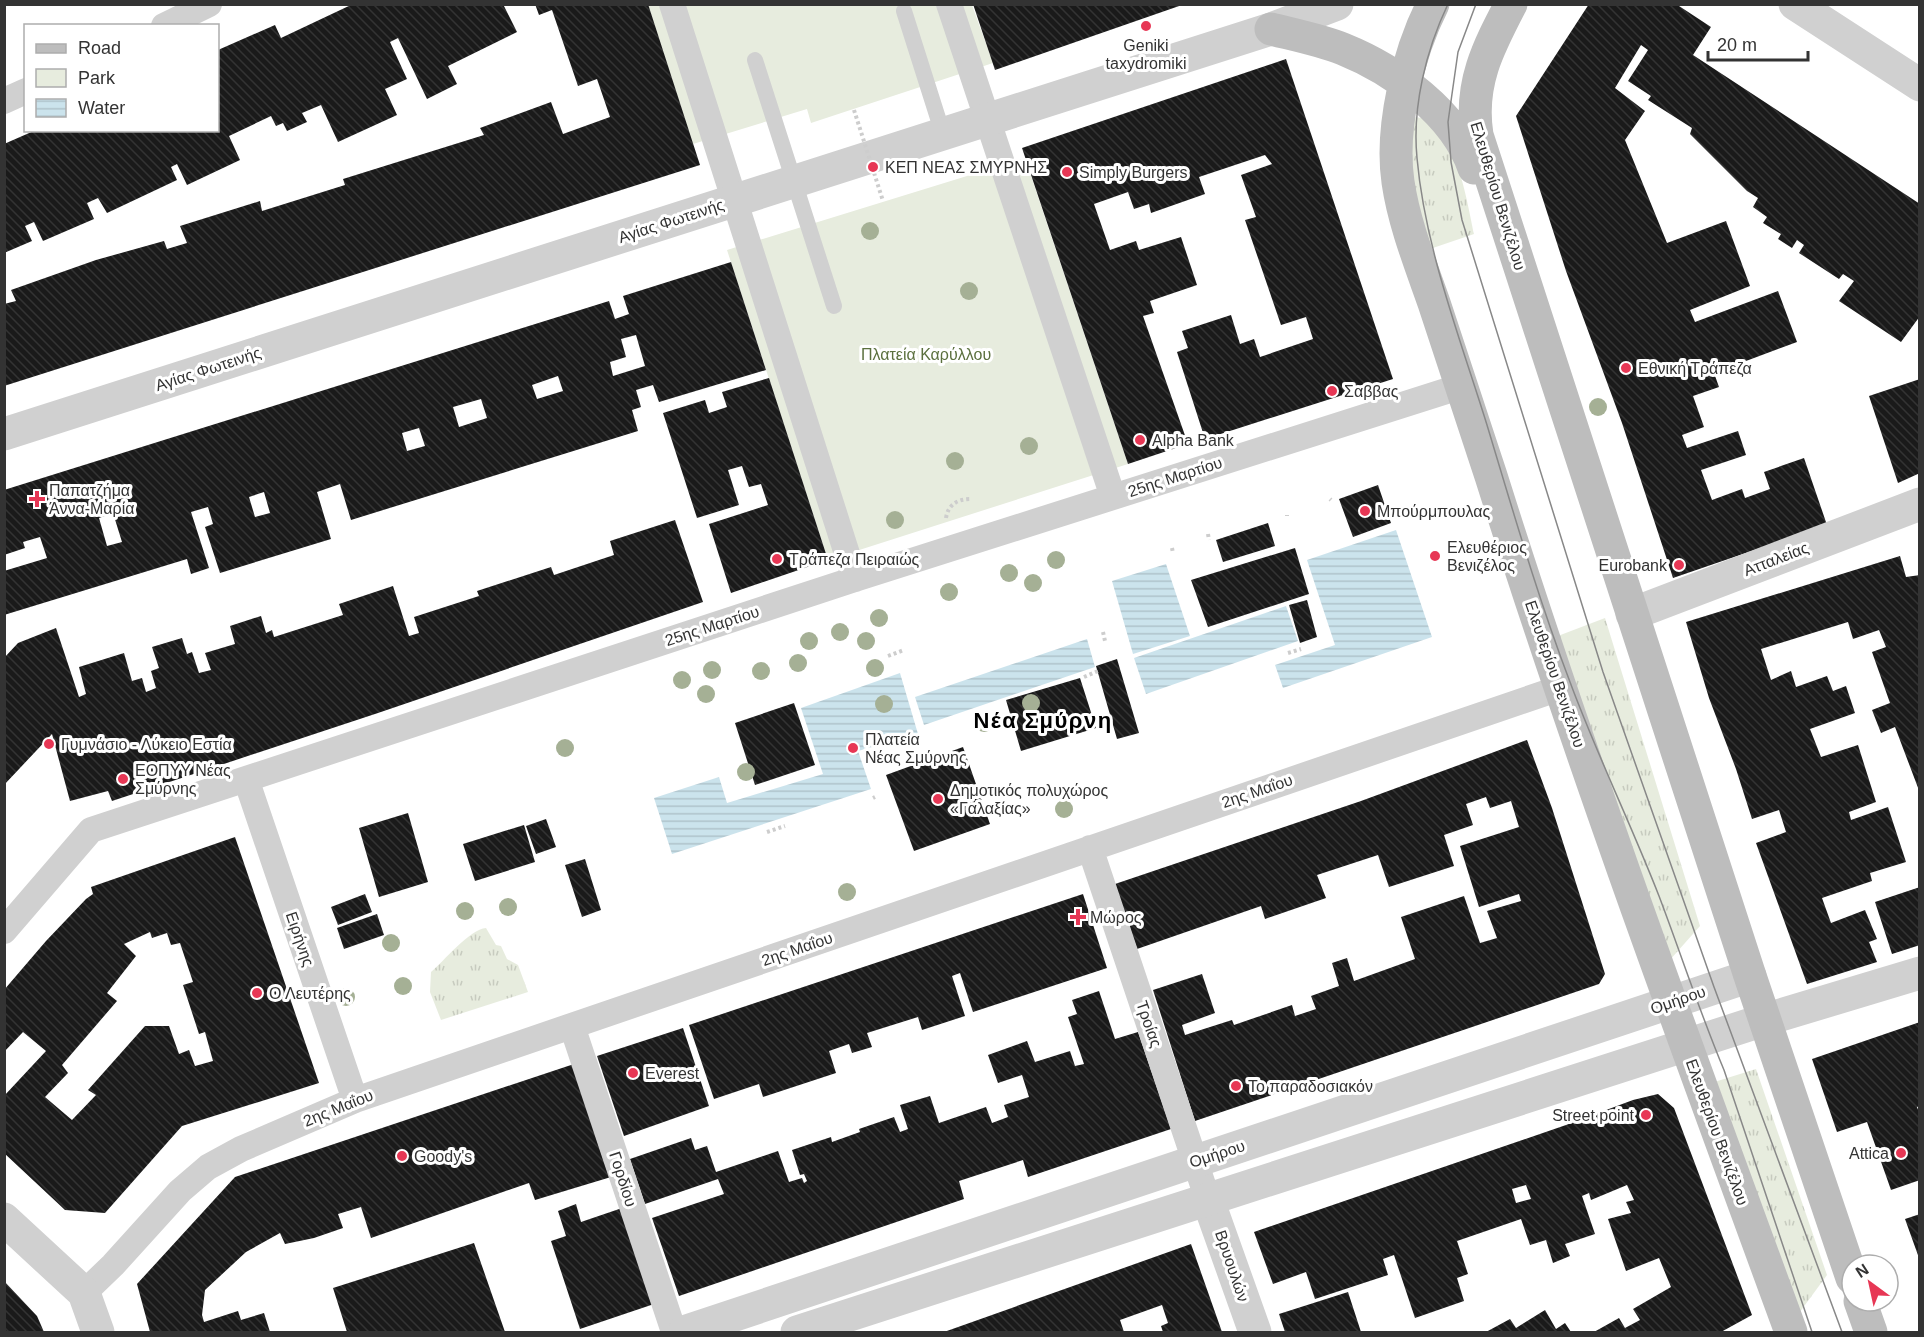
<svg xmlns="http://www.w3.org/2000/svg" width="1924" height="1337" font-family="Helvetica,sans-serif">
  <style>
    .grass { fill: url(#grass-tufts) }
    .green { fill: #e7ecde }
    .water { fill: url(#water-rules) }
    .building { fill: url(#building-back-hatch); fill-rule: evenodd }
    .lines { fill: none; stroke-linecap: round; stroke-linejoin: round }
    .path { stroke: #cdcdcd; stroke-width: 4; stroke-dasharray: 3 3; stroke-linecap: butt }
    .service { stroke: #d0d0d0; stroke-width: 16 }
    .pedestrian { stroke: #d0d0d0; stroke-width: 26 }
    .minor { stroke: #d0d0d0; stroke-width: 33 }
    .tertiary { stroke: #d0d0d0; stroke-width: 33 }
    .secondary { stroke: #bdbdbd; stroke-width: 33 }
    .tram { stroke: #888; stroke-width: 1.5 }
    .path-bridge { stroke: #cdcdcd; stroke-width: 4; stroke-dasharray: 3 3; stroke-linecap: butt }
    .tree { fill: #a5b095 }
    .poi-dot { fill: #e73755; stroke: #fff; stroke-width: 2 }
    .labels { text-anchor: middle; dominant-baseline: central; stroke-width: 6; stroke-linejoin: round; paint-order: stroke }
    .poi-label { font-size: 16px; fill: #333; stroke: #fff; text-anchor: start }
    .street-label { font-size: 16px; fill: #333; stroke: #fff }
    .park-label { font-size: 16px; fill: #5b703e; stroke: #fff }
    .district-label { font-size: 22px; font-weight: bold; letter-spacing: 1.5px; fill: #000; stroke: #fff }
  </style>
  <defs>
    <pattern id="grass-tufts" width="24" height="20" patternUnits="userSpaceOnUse" patternTransform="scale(1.5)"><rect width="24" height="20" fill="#e7ecde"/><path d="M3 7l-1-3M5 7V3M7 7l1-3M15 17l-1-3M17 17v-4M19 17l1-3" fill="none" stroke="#c7cbbf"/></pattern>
    <pattern id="water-rules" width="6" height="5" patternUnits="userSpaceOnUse" patternTransform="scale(1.5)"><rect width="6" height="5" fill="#cbe3ec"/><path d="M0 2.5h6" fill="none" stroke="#afc3cb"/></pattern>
    <pattern id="building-back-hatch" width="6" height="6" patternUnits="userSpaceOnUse" patternTransform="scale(1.5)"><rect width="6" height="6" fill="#1a1a1a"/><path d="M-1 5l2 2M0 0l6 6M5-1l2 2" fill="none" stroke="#333"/></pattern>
  </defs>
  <rect width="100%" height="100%" fill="#fff"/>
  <path class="grass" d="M1413,117C1417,118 1423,117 1427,119C1456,132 1468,205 1474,234L1427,250L1408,164Z
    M1605,618L1700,926L1669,961L1550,639Z
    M486,928L496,945L501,946L507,959L518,965L528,992L441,1020L430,992L431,972C444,961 470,929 486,928Z
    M1756,1069L1827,1275L1794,1320L1708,1084Z"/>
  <path class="green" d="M648,5H972L993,63L811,123L807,109L693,144Z
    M1025,158L1128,464L828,560L727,250Z"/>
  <path class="water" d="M1396,530L1432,637L1283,688L1275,665L1335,645L1307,560Z
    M1166,564L1190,636L1133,654L1112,581Z
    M1286,606L1298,641L1146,694L1134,658Z
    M1087,639L1095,667L924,725L915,697Z
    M900,673L918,734L858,751L871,789L672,854L654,798L719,777L727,803L823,774L801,708Z"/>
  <path class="building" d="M353,4H503L517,32L448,66L457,84L427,99L398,38L390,42L407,79L385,89L397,115L338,142L321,105L302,113L307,122L287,131L283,123L276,126L271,116L229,136L240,160L187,185L177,164L171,167L177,180L107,213L98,198L87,203L94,219L43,241L34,222L25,226L32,241L4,253V144L36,130H218V50L275,25L281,38Z
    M535,4H648L700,165L4,386V304L16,301L11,290L96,260L164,241L167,249L187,243L180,226L260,201L262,211L345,185L343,179L484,135L480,128L551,102L563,134L610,117L597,79L578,86L552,10L539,15Z
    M973,4H1182V5L995,70Z
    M1589,4H1676L1711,27L1693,55L1920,204V316L1901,342L1839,301L1854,281L1843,274L1839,279L1799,253L1804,245L1797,240L1792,248L1778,239L1781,234L1763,223L1767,217L1753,207L1758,198L1747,191L1690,134L1692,128L1648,100L1651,96L1628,81L1648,50L1641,45L1615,88L1645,111L1625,140L1667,243L1726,221L1750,286L1690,310L1695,322L1778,291L1797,342L1714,373L1719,387L1693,396L1704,427L1682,435L1687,448L1738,431L1746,455L1701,470L1712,500L1742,489L1745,498L1770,489L1764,472L1804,458L1827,525L1673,578L1622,423L1566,271L1516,116Z
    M1286,59L1393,379L1205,439L1177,352L1188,348L1182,331L1231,315L1240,344L1254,339L1260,357L1313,339L1306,317L1281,325L1245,220L1256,217L1241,175L1272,164L1265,155L1199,177L1205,194L1151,213L1149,204L1134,209L1128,192L1094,204L1110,250L1136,241L1139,250L1181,237L1197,285L1150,301L1154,313L1143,316L1188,444L1128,464L1022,148Z
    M731,262L766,370L659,402L653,385L636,390L641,407L632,410L638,431L351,520L340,484L317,492L331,539L220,573L205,527L213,524L208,507L191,512L209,568L191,574L187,559L4,615V571L47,558L40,537L23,542L25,548L4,555V490L609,301L615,319L629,314L623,296ZM636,335L645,366L613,376L610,362L626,357L621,339ZM558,376L563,391L537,399L532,385ZM481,399L487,418L459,427L453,407ZM419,428L425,446L407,451L402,433ZM264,492L270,513L255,517L249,497ZM113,513L122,542L107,546L99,518Z
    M769,378L828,560L731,593L709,524L768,505L761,484L749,487L742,466L728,470L739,505L697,518L663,413L705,400L709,413L727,407L722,392Z
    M1920,379V473L1898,483L1869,396Z
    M1378,485L1391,523L1353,537L1339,499Z
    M675,520L703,602L378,713L112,801L108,791L70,801L52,734L4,785V658L18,643L56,628L79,697L86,694L79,667L124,653L132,681L142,678L146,692L156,688L151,671L159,668L152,647L182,638L187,654L192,652L199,673L211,670L205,653L235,644L230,626L261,616L266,633L272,630L274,637L343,615L339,604L393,586L409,636L419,633L414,617L479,596L477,591L551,567L554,575L614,555L610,541Z
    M1268,523L1275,546L1223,562L1216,540Z
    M1295,548L1309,594L1208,627L1191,580Z
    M1900,556L1906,577L1920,575V793L1895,727L1881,733L1872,710L1890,703L1872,652L1886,647L1879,630L1853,639L1848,622L1761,649L1771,680L1791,671L1796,687L1827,676L1833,691L1846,686L1855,713L1810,729L1821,757L1858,745L1876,802L1849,812L1851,820L1888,807L1906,862L1870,873L1872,881L1822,898L1831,923L1865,910L1877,939L1869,942L1877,962L1807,984L1756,843L1786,832L1779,810L1752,819L1736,769L1709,698L1686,622Z
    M1307,600L1317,637L1300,643L1289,605Z
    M1117,659L1139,733L1117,739L1096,666Z
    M1080,678L1096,728L1021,751L1006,700Z
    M794,703L815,765L755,785L735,723Z
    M1527,740L1552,808L1605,974L1599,984L1195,1121L1153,990L1202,974L1215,1013L1182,1025L1185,1035L1232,1020L1234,1025L1292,1005L1295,1016L1316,1009L1311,996L1339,986L1332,963L1347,958L1354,981L1415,959L1401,917L1464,896L1480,943L1497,938L1487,911L1521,901L1519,894L1479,907L1460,846L1519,827L1511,801L1490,808L1486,797L1466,804L1473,825L1444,835L1454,866L1389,887L1378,855L1317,875L1326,898L1265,919L1261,906L1137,949L1115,884L1361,801Z
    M963,747L990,824L914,851L886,775Z
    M408,813L428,882L379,897L359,828Z
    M546,819L556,847L536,854L526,826Z
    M524,825L535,862L475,881L463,844Z
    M235,837L319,1083L182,1126L105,1213L65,1210L4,1153V1096L46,1051L23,1032L4,1052V990L46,941L86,899L93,894L91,887ZM150,932L152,938L167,933L171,945L180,943L193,982L183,985L199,1034L205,1032L213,1061L195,1066L189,1050L179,1054L169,1026H145L88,1090L96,1095L72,1120L45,1097L68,1073L62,1065L117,1001L107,993L136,956L124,944Z
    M585,859L601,910L582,917L565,865Z
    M1920,887V945L1892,954L1875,902Z
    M365,894L372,912L338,925L331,907Z
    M1083,894L1107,968L973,1012L960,973L952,976L965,1016L922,1030L918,1017L867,1033L872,1047L852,1053L849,1044L829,1051L836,1073L763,1097L759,1084L714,1099L689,1025Z
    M377,914L384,935L344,949L337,928Z
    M1099,991L1115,1039L1138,1032L1171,1129L1028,1177L1023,1160L959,1181L964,1199L679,1296L652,1218L724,1194L718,1179L645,1204L630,1159L691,1138L695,1150L707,1146L716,1172L778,1151L789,1182L802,1178L804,1183L807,1181L804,1174L800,1175L792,1150L831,1137L832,1142L860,1132L859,1129L894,1117L900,1132L908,1129L900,1105L930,1096L939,1123L986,1107L992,1123L1008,1117L1004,1105L1029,1097L1022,1075L998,1083L988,1055L1027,1041L1035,1062L1070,1051L1075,1066L1084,1064L1068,1017L1077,1014L1072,1000Z
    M1920,1022V1106L1917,1107L1920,1115V1180L1891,1190L1867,1122L1837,1132L1812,1059Z
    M683,1028L709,1106L624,1136L597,1056Z
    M574,1064L611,1177L535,1200L529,1183L371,1238L361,1207L338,1214L343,1228L314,1238L285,1244L280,1233L246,1252L205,1290L202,1315L204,1322L238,1311L241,1320L264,1313L270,1332H150L137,1284L235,1177Z
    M1658,1094L1674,1108L1752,1315L1721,1332H1594L1619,1318L1625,1328L1640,1320L1633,1309L1671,1287L1659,1258L1626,1271L1608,1219L1631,1213L1626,1202L1634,1200L1627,1185L1591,1200L1589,1193L1582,1196L1595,1234L1565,1244L1570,1256L1553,1263L1546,1240L1530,1245L1521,1219L1457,1241L1468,1274L1457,1278L1464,1301L1415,1318L1394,1255L1383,1259L1388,1275L1315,1299L1306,1272L1273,1284L1254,1232L1566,1125L1633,1100ZM1526,1185L1531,1199L1516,1203L1512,1189Z
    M576,1204L581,1222L625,1207L657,1303L580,1329L551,1241L566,1236L558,1211Z
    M1920,1214V1258H1919L1905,1219Z
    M474,1243L505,1332H347L333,1288Z
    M1191,1244L1222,1332H1163L1161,1326L1168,1323L1162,1305L1120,1320L1124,1332H944Z
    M4,1281L37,1316L44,1332H4Z
    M1348,1292L1361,1332H1285L1279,1314Z
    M1545,1310L1556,1329L1565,1323L1571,1332H1486L1510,1319L1516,1328Z"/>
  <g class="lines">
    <path class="path" d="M1330,499L1331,500
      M1287,515V516
      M946,518C948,505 957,499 971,499
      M1208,534L1209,540
      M1172,548L1173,553
      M1103,632L1105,641
      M1288,653L1301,649
      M888,656L904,650
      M1084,677L1098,671
      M873,798L875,797
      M767,832L785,826"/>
    <path class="service" d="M904,11L943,134
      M755,60L834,306"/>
    <path class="pedestrian" d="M672,4L855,579
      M949,4L1113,497
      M164,26L209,4
      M4,101L26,91
      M246,779L355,1100
      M1090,848L1208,1200
      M4,931L91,830L855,579L1462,386
      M572,1026L674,1332
      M84,1293L113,1265L180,1191L208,1167L241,1149L355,1100L1560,688"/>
    <path class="minor" d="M1632,614L1920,504
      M1764,1020L1920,973
      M1208,1200L1255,1332"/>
    <path class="tertiary" d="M1795,4L1920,85
      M4,434L1271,29L1337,4
      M4,1219L84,1293L98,1332
      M684,1332L1750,976
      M797,1332L1764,1020"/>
    <path class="secondary" d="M1433,4C1408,53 1390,128 1398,182C1404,223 1420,263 1434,303C1453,360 1472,418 1491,476C1582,765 1687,1048 1791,1332
      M1511,4C1488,48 1469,84 1477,135L1750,976L1852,1278
      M1271,29C1295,35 1320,40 1343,49C1395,70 1455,113 1474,168
      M1860,1301L1871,1332"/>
    <path class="tram" d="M1448,4C1426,50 1412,107 1417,158C1425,248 1460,338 1487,425C1513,511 1538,598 1570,682C1597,755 1631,824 1659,896C1681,954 1700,1013 1724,1070L1812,1332
      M1476,4L1458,52L1448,122L1451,162L1462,220L1603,672L1714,987L1842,1332"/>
    <path class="path-bridge" d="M854,110L883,201"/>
  </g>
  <g class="tree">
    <circle cx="870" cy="231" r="9"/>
    <circle cx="969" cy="291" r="9"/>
    <circle cx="1598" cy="407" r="9"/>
    <circle cx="1029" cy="446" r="9"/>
    <circle cx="955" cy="461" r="9"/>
    <circle cx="895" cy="520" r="9"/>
    <circle cx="1056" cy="560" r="9"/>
    <circle cx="1009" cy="573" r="9"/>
    <circle cx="1033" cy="583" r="9"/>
    <circle cx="949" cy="592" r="9"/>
    <circle cx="879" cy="618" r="9"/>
    <circle cx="840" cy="632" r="9"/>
    <circle cx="809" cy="641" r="9"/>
    <circle cx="866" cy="641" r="9"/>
    <circle cx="798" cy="663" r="9"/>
    <circle cx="875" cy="668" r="9"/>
    <circle cx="712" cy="670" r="9"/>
    <circle cx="761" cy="671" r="9"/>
    <circle cx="682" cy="680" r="9"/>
    <circle cx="706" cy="694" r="9"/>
    <circle cx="1031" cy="703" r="9"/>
    <circle cx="884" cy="704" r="9"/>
    <circle cx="984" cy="723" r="9"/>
    <circle cx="565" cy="748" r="9"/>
    <circle cx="746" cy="772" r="9"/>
    <circle cx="1064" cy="809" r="9"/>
    <circle cx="847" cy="892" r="9"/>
    <circle cx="508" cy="907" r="9"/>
    <circle cx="465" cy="911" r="9"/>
    <circle cx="391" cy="943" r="9"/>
    <circle cx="403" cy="986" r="9"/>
    <circle cx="346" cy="997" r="9"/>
  </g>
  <g class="poi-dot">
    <circle cx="1146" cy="26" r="6"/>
    <circle cx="873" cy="167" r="6"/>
    <circle cx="1067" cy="172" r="6"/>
    <circle cx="1626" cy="368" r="6"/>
    <circle cx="1332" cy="391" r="6"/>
    <circle cx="1140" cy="440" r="6"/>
    <path d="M34 490h6v6h6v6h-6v6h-6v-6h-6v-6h6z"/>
    <circle cx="1365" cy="511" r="6"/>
    <circle cx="1435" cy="556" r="6"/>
    <circle cx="777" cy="559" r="6"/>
    <circle cx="1679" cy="565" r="6"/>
    <circle cx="49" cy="744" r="6"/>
    <circle cx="853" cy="748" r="6"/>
    <circle cx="123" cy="779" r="6"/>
    <circle cx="938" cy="799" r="6"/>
    <path d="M1075 908h6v6h6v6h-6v6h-6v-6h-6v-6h6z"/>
    <circle cx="257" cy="993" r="6"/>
    <circle cx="633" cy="1073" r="6"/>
    <circle cx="1236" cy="1086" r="6"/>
    <circle cx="1646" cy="1115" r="6"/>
    <circle cx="1901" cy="1153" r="6"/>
    <circle cx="402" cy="1156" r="6"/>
  </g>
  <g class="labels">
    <g class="poi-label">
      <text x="1146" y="45" text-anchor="middle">Geniki<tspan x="1146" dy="18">taxydromiki</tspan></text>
      <text x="885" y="167">ΚΕΠ ΝΕΑΣ ΣΜΥΡΝΗΣ</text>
      <text x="1079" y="172">Simply Burgers</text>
      <text x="1638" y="368">Εθνική Τράπεζα</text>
      <text x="1344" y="391">Σαββας</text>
      <text x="1152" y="440">Alpha Bank</text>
      <text x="49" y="490">Παπατζήμα<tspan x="49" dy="18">Άννα-Μαρία</tspan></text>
      <text x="1377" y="511">Μπούρμπουλας</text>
      <text x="1447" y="547">Ελευθέριος<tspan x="1447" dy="18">Βενιζέλος</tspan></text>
      <text x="789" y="559">Τράπεζα Πειραιώς</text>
      <text x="1667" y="565" text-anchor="end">Eurobank</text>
      <text x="865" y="739">Πλατεία<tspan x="865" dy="18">Νέας Σμύρνης</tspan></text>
      <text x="61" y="744">Γυμνάσιο - Λύκειο Εστία</text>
      <text x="135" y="770">ΕΟΠΥΥ Νέας<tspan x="135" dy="18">Σμύρνης</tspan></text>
      <text x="950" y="790">Δημοτικός πολυχώρος<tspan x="950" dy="18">«Γαλαξίας»</tspan></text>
      <text x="1090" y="917">Μώρος</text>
      <text x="269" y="993">Ο Λευτέρης</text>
      <text x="645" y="1073">Everest</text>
      <text x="1248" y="1086">Το παραδοσιακόν</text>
      <text x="1634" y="1115" text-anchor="end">Street point</text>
      <text x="1889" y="1153" text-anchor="end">Attica</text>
      <text x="414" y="1156">Goody's</text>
    </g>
    <g class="street-label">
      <text transform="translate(1498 196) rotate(73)">Ελευθερίου Βενιζέλου</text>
      <text transform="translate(671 221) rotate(-18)">Αγίας Φωτεινής</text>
      <text transform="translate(208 369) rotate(-18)">Αγίας Φωτεινής</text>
      <text transform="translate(1175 477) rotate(-18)">25ης Μαρτίου</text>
      <text transform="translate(1776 559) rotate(-21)">Ατταλείας</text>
      <text transform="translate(712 626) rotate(-18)">25ης Μαρτίου</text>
      <text transform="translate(1555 674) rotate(71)">Ελευθερίου Βενιζέλου</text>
      <text transform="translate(1257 791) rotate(-19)">2ης Μαΐου</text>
      <text transform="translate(300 939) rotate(71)">Ειρήνης</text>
      <text transform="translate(797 949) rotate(-19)">2ης Μαΐου</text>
      <text transform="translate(1678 1000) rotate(-19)">Ομήρου</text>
      <text transform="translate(1149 1024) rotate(71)">Τροίας</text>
      <text transform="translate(338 1108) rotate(-22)">2ης Μαΐου</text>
      <text transform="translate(1717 1132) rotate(70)">Ελευθερίου Βενιζέλου</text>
      <text transform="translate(1217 1154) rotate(-18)">Ομήρου</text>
      <text transform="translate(623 1179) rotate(72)">Γορδίου</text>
      <text transform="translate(1232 1266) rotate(71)">Βρυουλών</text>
    </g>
    <g class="park-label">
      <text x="926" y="354">Πλατεία Καρύλλου</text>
    </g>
    <g class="district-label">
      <text x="1043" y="720">Νέα Σμύρνη</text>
    </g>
  </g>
  <rect width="1924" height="1337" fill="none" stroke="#333333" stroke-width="12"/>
  <rect x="24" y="24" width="195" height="108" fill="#ffffff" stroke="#adadad" stroke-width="1.5"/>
  <rect x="36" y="44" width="30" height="9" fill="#bdbdbd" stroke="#adadad" stroke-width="1.5"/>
  <text x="78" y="54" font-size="18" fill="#333333">Road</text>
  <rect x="36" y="69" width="30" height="18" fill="#e7ecde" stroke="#adadad" stroke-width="1.5"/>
  <text x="78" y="84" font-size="18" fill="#333333">Park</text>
  <rect x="36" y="99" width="30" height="18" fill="url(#water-rules)" stroke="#adadad" stroke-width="1.5"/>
  <text x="78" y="114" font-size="18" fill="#333333">Water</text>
  <g transform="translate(1870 1283) rotate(327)"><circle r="28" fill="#ffffff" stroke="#adadad" stroke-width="1.5"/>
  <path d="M0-4.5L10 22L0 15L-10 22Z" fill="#e73755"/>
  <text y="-9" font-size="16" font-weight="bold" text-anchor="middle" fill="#333333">N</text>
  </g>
  <path d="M1708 51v9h100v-9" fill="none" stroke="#333333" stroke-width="3"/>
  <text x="1717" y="51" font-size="18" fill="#333333" stroke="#ffffff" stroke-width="4.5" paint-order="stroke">20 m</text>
</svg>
